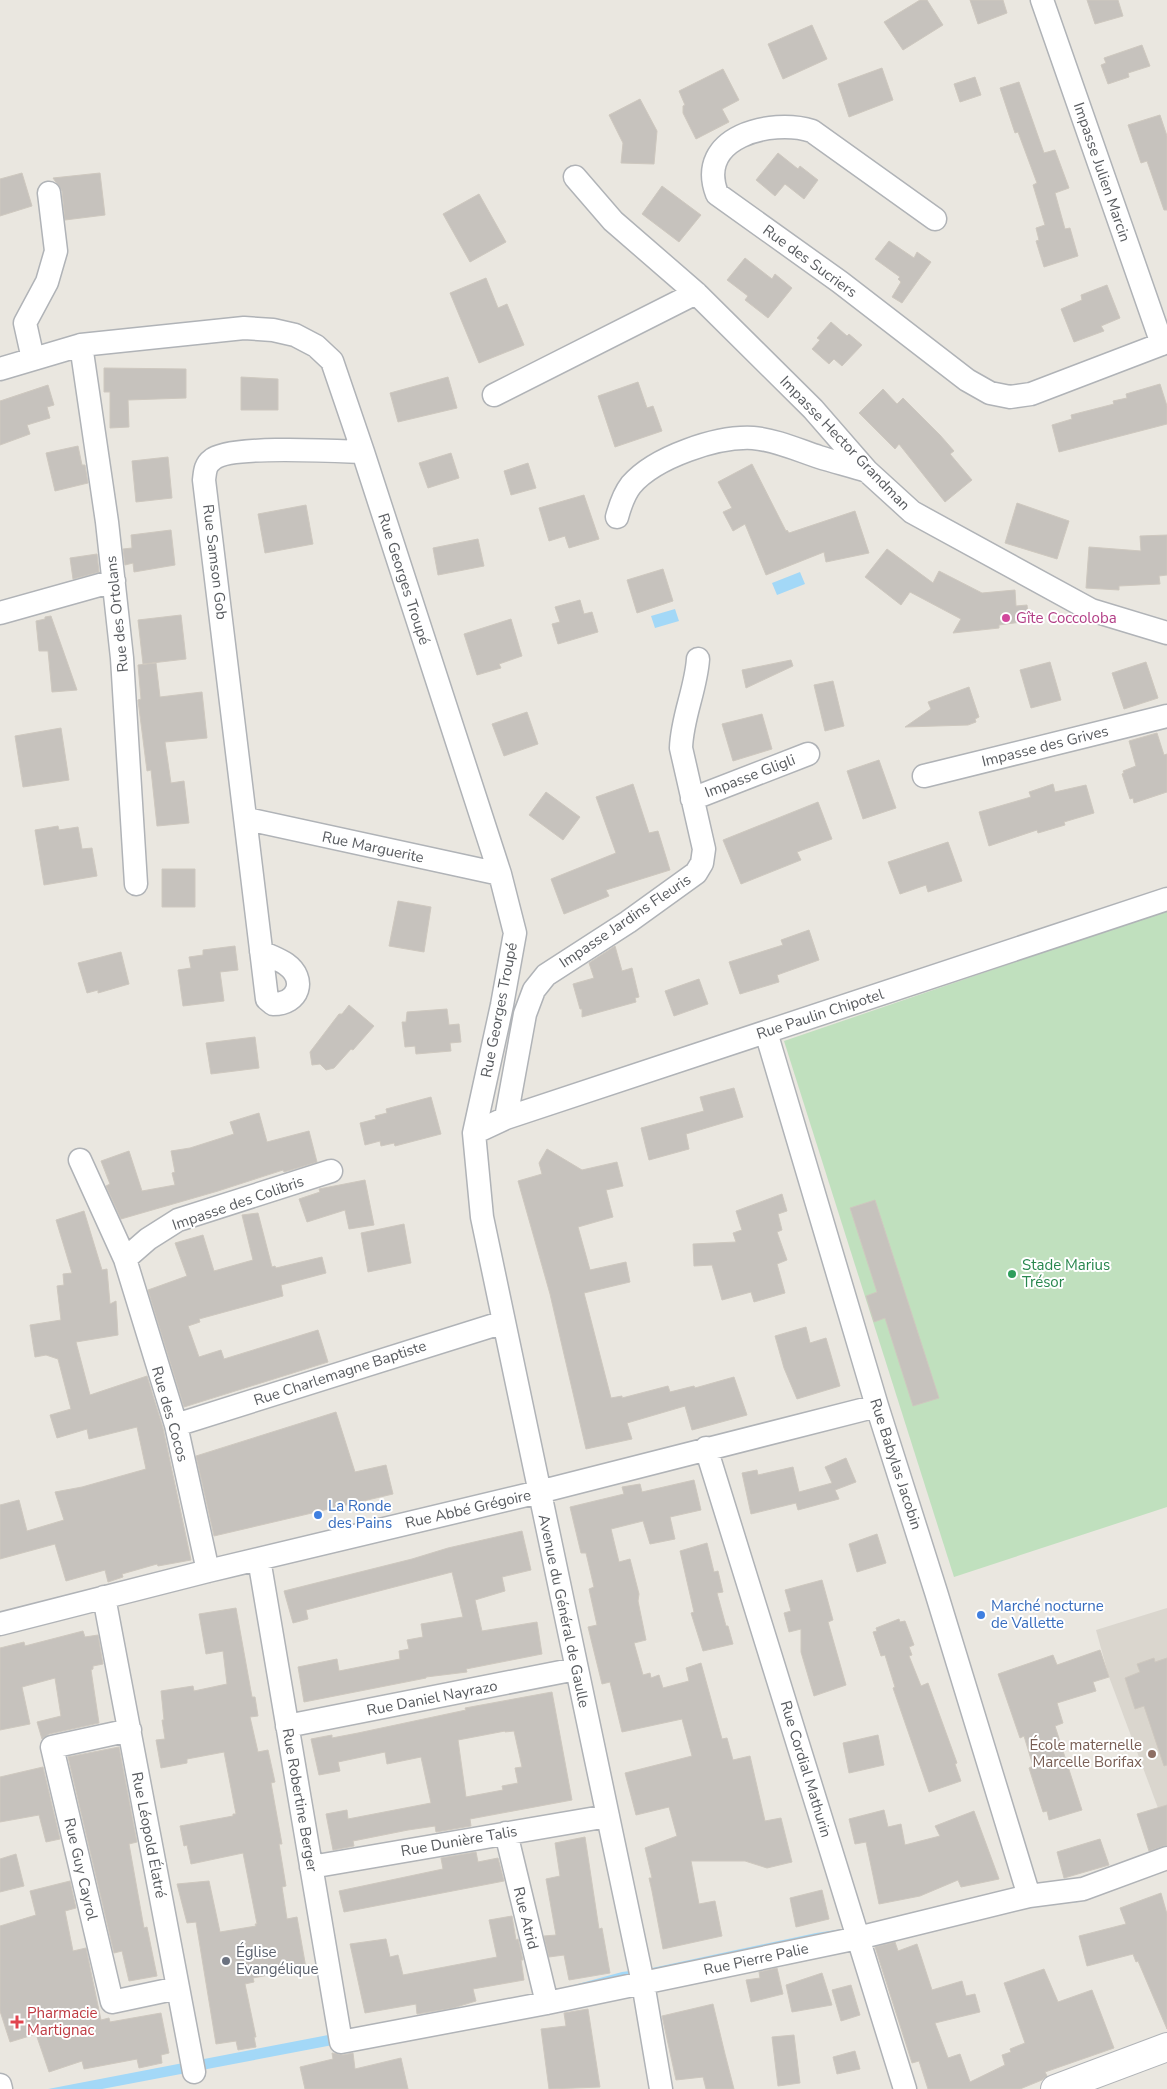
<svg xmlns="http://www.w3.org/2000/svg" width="1167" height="2089" font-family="'Nunito Sans',sans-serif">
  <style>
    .education { fill: #dad6ce }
    .green { fill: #c0e0be }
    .water { fill: #a3d8f7 }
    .building { fill: #c6c2bd; stroke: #cec8bf; fill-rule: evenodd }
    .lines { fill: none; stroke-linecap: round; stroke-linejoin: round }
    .street-casing { stroke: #b0b3b7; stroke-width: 25 }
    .secondary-casing { stroke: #b0b3b7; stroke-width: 30 }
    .street { stroke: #fff; stroke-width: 22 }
    .secondary { stroke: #fff; stroke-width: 28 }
    .hotel-dot { fill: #d1479c; stroke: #fff; stroke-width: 2 }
    .leisure-dot { fill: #2e9e5b; stroke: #fff; stroke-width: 2 }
    .shop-dot { fill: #3f7fe0; stroke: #fff; stroke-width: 2 }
    .education-dot { fill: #8d6e63; stroke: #fff; stroke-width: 2 }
    .worship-dot { fill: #6b7280; stroke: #fff; stroke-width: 2 }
    .health-dot { fill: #e0444e; stroke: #fff; stroke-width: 2 }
    .labels { text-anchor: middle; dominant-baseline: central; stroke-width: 4; stroke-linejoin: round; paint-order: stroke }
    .street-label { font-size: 15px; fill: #595c60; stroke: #fff }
    .hotel-label { font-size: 15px; fill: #b23c85; stroke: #fff; text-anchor: start }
    .leisure-label { font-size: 15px; fill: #27864d; stroke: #fff; text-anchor: start }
    .shop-label { font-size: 15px; fill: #366cbe; stroke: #fff; text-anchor: start }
    .education-label { font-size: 15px; fill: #785e54; stroke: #fff; text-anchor: end }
    .worship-label { font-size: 15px; fill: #5b616d; stroke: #fff; text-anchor: start }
    .health-label { font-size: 15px; fill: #be3a42; stroke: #fff; text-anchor: start }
  </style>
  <rect width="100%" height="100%" fill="#eae7e0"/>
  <path class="education" d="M1167,1608V1832L1109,1677L1096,1630Z"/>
  <path class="green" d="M1167,910V1507L954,1577L784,1041Z"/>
  <path class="water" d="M800,572L805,584L777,595L772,583Z
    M675,609L679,621L655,628L651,616Z
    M1120,1887L1078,1902L1009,1909L338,2044L102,2089H48L541,1994L622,1972L652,1968L816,1933Z"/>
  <path class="building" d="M920,0H927L943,25L903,50L884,22Z
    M970,0H1003L1007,13L978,24Z
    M1087,0H1118L1123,16L1095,24Z
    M812,25L827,59L783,79L768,44Z
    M1142,45L1150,66L1128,73L1129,77L1108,84L1101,65L1106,63L1104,58Z
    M882,68L893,100L849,117L838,84Z
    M723,69L739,100L722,109L729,122L696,139L683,113V106L685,105L679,91Z
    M975,77L981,95L960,102L954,84Z
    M1019,82L1044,153L1055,150L1069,188L1055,193L1065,229L1070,228L1078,256L1044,267L1036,241L1039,240L1036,228L1045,225L1033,185L1037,183L1018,132L1015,133L1000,88Z
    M640,99L657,131L654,164L621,163L623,143L609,115Z
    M1160,115L1167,136V210H1164L1147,161L1141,163L1128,125Z
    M778,153L798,169L800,166L818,180L804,199L785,184L775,196L756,180Z
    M22,173L32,206L0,216V179Z
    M100,173L105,215L65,220L62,191L53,178Z
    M662,186L701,215L679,242L642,214Z
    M479,194L506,242L470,262L443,214Z
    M889,241L914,258L917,252L931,262L902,303L892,297L901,282L898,279L900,277L875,259Z
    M745,258L772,279L775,274L792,288L768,318L745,300L748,296L727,280Z
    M486,278L498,308L507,304L524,345L479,363L450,293Z
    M1107,285L1120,318L1101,326L1104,331L1074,342L1061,309L1082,300L1081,295Z
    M831,322L847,336L849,334L862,345L842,366L834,359L829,364L812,349L820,340L817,338Z
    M104,368L186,369V398L128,400L129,427L110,428V392H104Z
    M241,377L278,379V410H241Z
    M448,377L457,408L398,422L390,393Z
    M638,382L647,408L653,406L662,431L615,447L598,396Z
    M1160,384L1167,406V424L1059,452L1052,425L1072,419L1071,415L1114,404L1113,401L1127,398L1126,394Z
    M48,385L54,405L47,407L50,418L27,425L30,434L0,445V401Z
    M883,389L897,404L903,398L940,435L954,451L950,454L972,480L945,502L899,444L895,449L859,413Z
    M78,446L82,465H85L88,483L55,491L46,453Z
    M451,453L459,478L428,488L419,463Z
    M168,457L172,498L136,502L132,461Z
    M528,463L536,488L511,495L504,471Z
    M752,464L786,531L787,530L789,533L855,511L869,553L826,562L824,552L766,575L745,524L733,531L723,512L732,508L718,482Z
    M584,495L599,539L569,548L565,536L549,541L539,508Z
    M1017,503L1069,521L1057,559L1005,543Z
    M306,505L313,544L265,553L258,514Z
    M171,530L175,565L134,572L133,563L125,565L123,549L132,548L131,535Z
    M1167,535V575L1159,576L1160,584L1119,586V590L1086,588L1089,547L1141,551L1140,536Z
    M478,539L484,566L438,575L433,548Z
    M887,549L933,583L939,571L982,593L1015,590L1016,606L1027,605L1029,621L999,625V628L953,633L961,619L910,592L901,605L865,577Z
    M97,554L99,572L73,579L70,558Z
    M663,569L673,601L637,613L627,580Z
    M580,600L584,614L592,612L598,632L558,644L552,624L560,622L555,607Z
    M181,615L186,659L143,664L138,620Z
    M51,616L52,619L77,690L52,692L48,651H39L36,621L45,619V617Z
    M511,619L522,656L499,664L501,668L477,675L464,634Z
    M791,660L793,666L746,688L742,670Z
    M1050,662L1061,700L1031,708L1020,670Z
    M1146,662L1158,698L1124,709L1112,673Z
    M156,663L160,697L202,692L207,738L165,742L171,783L184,781L189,823L157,826L151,770L147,771L138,700L141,699L138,665Z
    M833,681L844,726L825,731L814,685Z
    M969,687L979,717L975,719L976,722L968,725L905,727L931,709L928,702Z
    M527,712L538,744L504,756L492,724Z
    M762,714L772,749L733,761L722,724Z
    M61,728L69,780L23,787L15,736Z
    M1157,733L1164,755L1167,754V792L1134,803L1133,798L1130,799L1122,774L1124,773L1123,771L1136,766L1129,741Z
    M879,760L896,808L863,819L847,771Z
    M633,784L649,833L658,831L670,870L606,890L609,896L564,914L551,879L616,853L596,797Z
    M1053,784L1055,792L1086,785L1094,813L1064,822L1065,825L1038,833L1037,830L989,846L979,812L1031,797L1029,792Z
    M546,792L580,817L563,840L529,815Z
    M818,802L832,839L797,852L801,860L741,884L723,840Z
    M58,826L59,830L78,827L82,849L92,848L97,876L44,885L35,830Z
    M948,842L962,881L928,892L926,885L900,894L888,862Z
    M162,869H195V907H162Z
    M398,901L431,907L424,952L389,946Z
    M809,930L819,960L777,975L779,982L740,994L729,962L783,945L781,940Z
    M235,946L238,970L220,972L224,1001L183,1006L178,970L191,968L189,957L203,955V950Z
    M615,946L622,971L632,968L639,997L635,998L636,1002L582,1017V1009H580L573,984L594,978L589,963Z
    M121,952L129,984L98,993V990L87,993L78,963Z
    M699,979L708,1004L674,1016L665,991Z
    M349,1005L374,1026L353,1050L351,1049L334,1068L326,1070L320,1064L312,1065L310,1052L339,1014H342Z
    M447,1009L449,1025L459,1024L461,1042L450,1043L451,1051L416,1054L415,1046L405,1047L402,1022H406L407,1012Z
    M255,1037L259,1068L211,1074L206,1043Z
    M734,1088L743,1117L686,1134L689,1149L649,1160L641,1128L704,1111L700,1097Z
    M431,1097L441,1134L395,1146L394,1143L381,1146L380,1141L365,1145L360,1123L376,1119L375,1116L387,1113L386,1109Z
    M259,1113L267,1142L309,1131L317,1162L284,1172L283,1170L218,1191L121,1219L106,1186L110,1184L101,1161L129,1151L142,1191L175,1185L172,1173L175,1172L171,1151L190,1148L234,1134L230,1122Z
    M547,1149L582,1170L617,1162L623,1186L606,1190L613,1217L578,1227L590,1270L626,1262L630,1282L584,1293L611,1398L622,1396V1398L668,1386L670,1392L694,1386L695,1388L734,1377L747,1415L692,1430L685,1406L627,1423L632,1439L586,1449L550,1294L518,1181L542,1174L539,1163Z
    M365,1180L374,1225L349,1229L345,1210L307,1222L299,1199L320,1192L319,1189Z
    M782,1194L787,1211L778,1214L782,1230L777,1232L787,1260L777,1264L785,1293L754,1302L751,1292L722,1300L712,1265L694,1266L693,1244L736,1242L733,1233L742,1230L736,1211Z
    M875,1200L939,1398L913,1406L885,1318L874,1322L866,1296L877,1292L850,1208Z
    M84,1211L102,1270L107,1269L110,1304L116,1301L118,1335L76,1342L90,1395L147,1376L163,1428L191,1560L158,1566L157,1564L122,1574L123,1577L108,1582L105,1570L66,1581L55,1544L0,1559V1505L19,1500L27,1531L64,1520L55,1492L82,1487L146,1469L137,1427L89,1439L87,1429L57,1438L50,1415L71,1409L58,1359L46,1355L35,1357L30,1325L61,1320L57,1286L64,1285L63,1274L72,1273L56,1220Z
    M258,1213L272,1267L275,1266L276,1268L322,1257L326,1273L281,1285L283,1296L199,1319L200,1322L188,1326L199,1357L221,1350L224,1359L318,1330L328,1362L184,1407L148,1290L187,1276L175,1243L203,1235L214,1271L253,1260L242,1215Z
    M404,1224L411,1263L368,1272L361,1233Z
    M806,1327L810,1343L826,1338L840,1386L797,1399L784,1368L775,1336Z
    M336,1412L355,1472L386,1465L393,1494L214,1536L196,1456Z
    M846,1458L856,1482L835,1490L839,1499L798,1510L796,1503L751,1514L742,1473L757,1470L758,1475L793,1467L799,1492L832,1483L825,1467Z
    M694,1480L701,1510L670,1517L675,1539L650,1544L643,1521L611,1529L619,1562L630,1559L639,1594L638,1601L646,1640L634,1643L643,1675L650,1673L651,1678L659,1675L663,1688L689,1681L686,1668L701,1663L722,1739L727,1738L733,1760L750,1756L765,1821L781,1818L792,1862L767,1868L745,1861H691L699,1904L715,1901L722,1936L663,1949L652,1891L649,1878H652L645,1848L677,1836L669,1807L636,1815L625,1773L692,1756L682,1719L622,1732L610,1682L602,1684L588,1627L597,1625L589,1589L594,1587L586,1553H581L570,1507L624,1494L622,1487L640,1484L642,1492Z
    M522,1531L531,1570L502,1577L505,1591L475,1600L482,1631L537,1622L542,1654L466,1669L467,1672L426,1677V1678L304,1702L298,1667L337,1659L339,1671L400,1659L399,1651L409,1649L407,1640L423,1637L421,1624L463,1617L452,1572L306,1610L308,1619L293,1623L284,1591L412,1559L448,1548Z
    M877,1534L886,1563L857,1572L849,1544Z
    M707,1543L714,1572L718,1571L723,1592L717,1593L726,1626H728L733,1644L703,1651L691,1613L694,1612L680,1551Z
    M822,1580L833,1620L828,1622L846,1685L814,1696L801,1652V1629L789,1632L784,1613L791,1611L785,1590Z
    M236,1608L252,1697H255L258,1716L250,1717L258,1752L268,1750L275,1782L271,1783L282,1844H279L286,1886L282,1887L287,1919L297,1917L306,1968L253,1978L254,1982L245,1984L256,2037H254L256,2047L238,2050L236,2041L216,2044L196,1922L187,1923L177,1884L209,1881L220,1932L256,1926L255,1924H257L243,1853L191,1864L187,1845L184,1846L180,1826L233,1816V1814H236L224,1752L187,1759V1763L161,1768L156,1740L165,1739L162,1720H164L161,1691L193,1686L194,1691L227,1684L223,1651L206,1654L199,1614Z
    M899,1619L900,1622L905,1621L914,1645L909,1647L912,1655L909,1656L921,1686L928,1683L957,1763L955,1764L961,1781L929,1792L893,1688L895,1687L885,1655L881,1656L873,1632L877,1631L876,1628Z
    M83,1631L85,1637L98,1635L103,1664L93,1666V1669L91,1670L99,1723L49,1734L42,1739L37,1722L61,1716L55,1678L22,1687L30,1724L0,1730V1648L24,1642L25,1646Z
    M1100,1650L1109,1677L1093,1682L1096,1691L1057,1703L1063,1723L1055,1726L1082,1810L1049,1820L1047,1811L1043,1812L1029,1768L1033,1766L1024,1736L1020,1738L998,1674L1053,1655L1057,1665Z
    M1154,1658L1155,1662L1167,1658V1765L1164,1766L1144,1706L1135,1709L1125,1678L1140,1672L1137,1664Z
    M552,1692L572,1800L470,1819L471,1826L436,1832L435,1826L408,1830L353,1841L354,1846L333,1850L326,1814L347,1810L348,1819L431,1803L421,1757L387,1764L385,1752L338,1762L340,1771L319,1775L311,1739L332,1735V1738L358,1733L466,1710L465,1708ZM505,1731V1732L514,1731L522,1767L515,1768L518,1783L502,1786L503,1790L466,1797L458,1740Z
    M878,1735L884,1765L849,1773L843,1743Z
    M119,1747L137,1842L129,1844L144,1928L147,1927L157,1976L129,1981L122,1951L114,1953L68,1757Z
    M43,1767L60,1839L46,1842L39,1815L0,1822V1777Z
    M1167,1805V1845L1149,1851L1137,1814Z
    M884,1810L888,1827L901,1824L905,1845L940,1836L935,1826L974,1811L999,1879L961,1887L958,1880L920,1896L879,1904L866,1842L855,1844L849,1819Z
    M585,1837L599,1929L602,1928L610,1973L569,1980L564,1955L549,1957L544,1936L556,1935L546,1879L560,1876L555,1843Z
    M1100,1839L1109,1865L1064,1878L1057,1852Z
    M476,1852L478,1862L498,1858L504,1881L344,1912L339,1891L443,1869L441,1858Z
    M16,1854L24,1886L0,1892V1859Z
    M70,1881L76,1908L65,1911L73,1951L86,1948L101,2020L109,2018L110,2022L161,2013L169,2053L161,2055L162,2063L139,2068L137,2059L84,2069L82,2061L49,2072L36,2034L10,2042L0,2011V1926L36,1915L30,1891Z
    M822,1890L829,1919L796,1927L790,1898Z
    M1161,1893L1167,1914V2029L1138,1961L1136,1962L1133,1954L1087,1966L1079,1936L1126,1924L1120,1908Z
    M512,1916L516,1940L518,1939L523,1960H521L524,1980L473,1989L476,2001L453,2008L417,2014L416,2004L365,2013L350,1944L386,1939L390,1957L398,1955L403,1975L497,1957L489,1920Z
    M895,1942L898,1951L917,1944L932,1990L962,1981L966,1996L975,1994L980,2012L935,2023L948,2058L960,2054L970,2082L1005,2065L1002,2055L1011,2052L1010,2049L1025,2043L1004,1983L1044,1969L1058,2002L1092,1990L1114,2048L1045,2072L1047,2076L1042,2080L1020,2089H928L919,2061L912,2063L875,1947Z
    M777,1968L783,1994L751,2002L746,1980L760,1978L759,1972Z
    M822,1973L832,2005L792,2012L786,1985Z
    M851,1985L860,2015L841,2021L832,1990Z
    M713,2004L725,2054L734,2089H706L703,2077L676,2080L662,2016Z
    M588,2009L600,2087L549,2089L541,2029L566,2026L564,2013Z
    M794,2035L800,2083L778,2086L772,2037Z
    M855,2051L860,2069L837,2074L833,2057Z
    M332,2053L343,2055L353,2053L355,2069L401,2058L408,2089H305L300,2067L333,2059Z"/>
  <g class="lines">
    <g class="street-casing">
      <path id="street" d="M1042,0L1162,344
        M575,177L613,221L696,293L813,409L867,471L912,512L1091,610L1167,633
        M935,219L812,131C771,118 695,137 717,194L840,282L967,380L990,393L1010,397L1031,394L1167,342
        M81,345L107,522L122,658L136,884
        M33,359L25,323L47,282L56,251L49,193
        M0,369L81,345L244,328L273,330L295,335L316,346L332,361L363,452L500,874L515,933L502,1005L474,1133L482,1217L643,1983L661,2089
        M494,395L696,293
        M617,517C620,506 624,494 631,485C655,457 717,436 753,438C776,440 798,450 819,457C835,462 851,466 867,471
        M0,613L114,581
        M924,776L1167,716
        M692,799L808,754
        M247,819L500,874
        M261,951C269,956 279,959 286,964C307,979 299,1004 273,1004L267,999C247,826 226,653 204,480C205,472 205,465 212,460C228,445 337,451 363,452
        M766,1032L877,1406L936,1592L1029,1896
        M506,1118L525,1014L534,990L546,975L628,922L696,873L702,863L704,849L681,748C682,717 696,689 698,659
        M474,1133L506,1118L1167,899
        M80,1160L125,1259L176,1425L208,1571
        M125,1259L148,1239L178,1220L331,1171
        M176,1425L504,1322
        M706,1448L905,2089
        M259,1559L341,2042L547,2003L858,1938L1029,1896L1083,1889L1167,1858
        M104,1597L194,2072
        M0,1624L208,1571L539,1492L877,1406
        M287,1726L576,1669
        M130,1730L52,1747L112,2002L178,1988
        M506,1833L547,2003
        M311,1867L608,1816
        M0,2085L1,2089"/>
    </g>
    <g class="secondary-casing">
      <path id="secondary" d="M1055,2089L1167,2047"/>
    </g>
    <use href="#street" class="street"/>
    <use href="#secondary" class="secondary"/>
  </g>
  <circle class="hotel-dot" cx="1006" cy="618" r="5"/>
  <circle class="leisure-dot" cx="1012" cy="1274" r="5"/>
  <g class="shop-dot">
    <circle cx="318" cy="1515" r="5"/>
    <circle cx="981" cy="1615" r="5"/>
  </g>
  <circle class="education-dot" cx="1152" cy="1754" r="5"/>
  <circle class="worship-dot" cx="226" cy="1961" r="5"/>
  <path class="health-dot" d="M14.5 2014.5h5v5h5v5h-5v5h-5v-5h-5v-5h5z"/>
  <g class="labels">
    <g class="street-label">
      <text transform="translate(1102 172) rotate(71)">Impasse Julien Marcin</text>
      <text transform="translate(810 261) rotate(36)">Rue des Sucriers</text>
      <text transform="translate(845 443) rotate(46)">Impasse Hector Grandman</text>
      <text transform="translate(215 562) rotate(83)">Rue Samson Gob</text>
      <text transform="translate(404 579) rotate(72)">Rue Georges Troupé</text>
      <text transform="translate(117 614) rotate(-96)">Rue des Ortolans</text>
      <text transform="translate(1045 746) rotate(-14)">Impasse des Grives</text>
      <text transform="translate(750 776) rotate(-21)">Impasse Gligli</text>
      <text transform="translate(373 847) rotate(12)">Rue Marguerite</text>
      <text transform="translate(625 921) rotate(-34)">Impasse Jardins Fleuris</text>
      <text transform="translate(499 1010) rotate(-79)">Rue Georges Troupé</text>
      <text transform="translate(820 1014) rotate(-18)">Rue Paulin Chipotel</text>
      <text transform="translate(238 1203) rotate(-19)">Impasse des Colibris</text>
      <text transform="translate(340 1373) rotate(-18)">Rue Charlemagne Baptiste</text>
      <text transform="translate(170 1414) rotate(74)">Rue des Cocos</text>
      <text transform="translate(896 1464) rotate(72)">Rue Babylas Jacobin</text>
      <text transform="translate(468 1509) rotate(-13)">Rue Abbé Grégoire</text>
      <text transform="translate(564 1611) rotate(78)">Avenue du Général de Gaulle</text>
      <text transform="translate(432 1698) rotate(-11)">Rue Daniel Nayrazo</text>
      <text transform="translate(806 1769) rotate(73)">Rue Cordial Mathurin</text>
      <text transform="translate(300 1800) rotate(80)">Rue Robertine Berger</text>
      <text transform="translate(149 1835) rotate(79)">Rue Léopold Élatré</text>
      <text transform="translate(459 1841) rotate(-10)">Rue Dunière Talis</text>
      <text transform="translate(81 1869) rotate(77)">Rue Guy Cayrol</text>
      <text transform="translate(526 1918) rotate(76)">Rue Atrid</text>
      <text transform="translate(756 1959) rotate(-12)">Rue Pierre Palie</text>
    </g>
    <g class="hotel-label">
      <text x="1016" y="618">Gîte Coccoloba</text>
    </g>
    <g class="leisure-label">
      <text x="1022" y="1265">Stade Marius<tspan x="1022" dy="17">Trésor</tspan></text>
    </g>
    <g class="shop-label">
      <text x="328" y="1506">La Ronde<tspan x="328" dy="17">des Pains</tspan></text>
      <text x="991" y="1606">Marché nocturne<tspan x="991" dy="17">de Vallette</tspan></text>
    </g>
    <g class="education-label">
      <text x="1142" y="1745">École maternelle<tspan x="1142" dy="17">Marcelle Borifax</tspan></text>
    </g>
    <g class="worship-label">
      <text x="236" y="1952">Église<tspan x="236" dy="17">Evangélique</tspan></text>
    </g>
    <g class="health-label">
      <text x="27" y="2013">Pharmacie<tspan x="27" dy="17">Martignac</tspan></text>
    </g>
  </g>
</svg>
